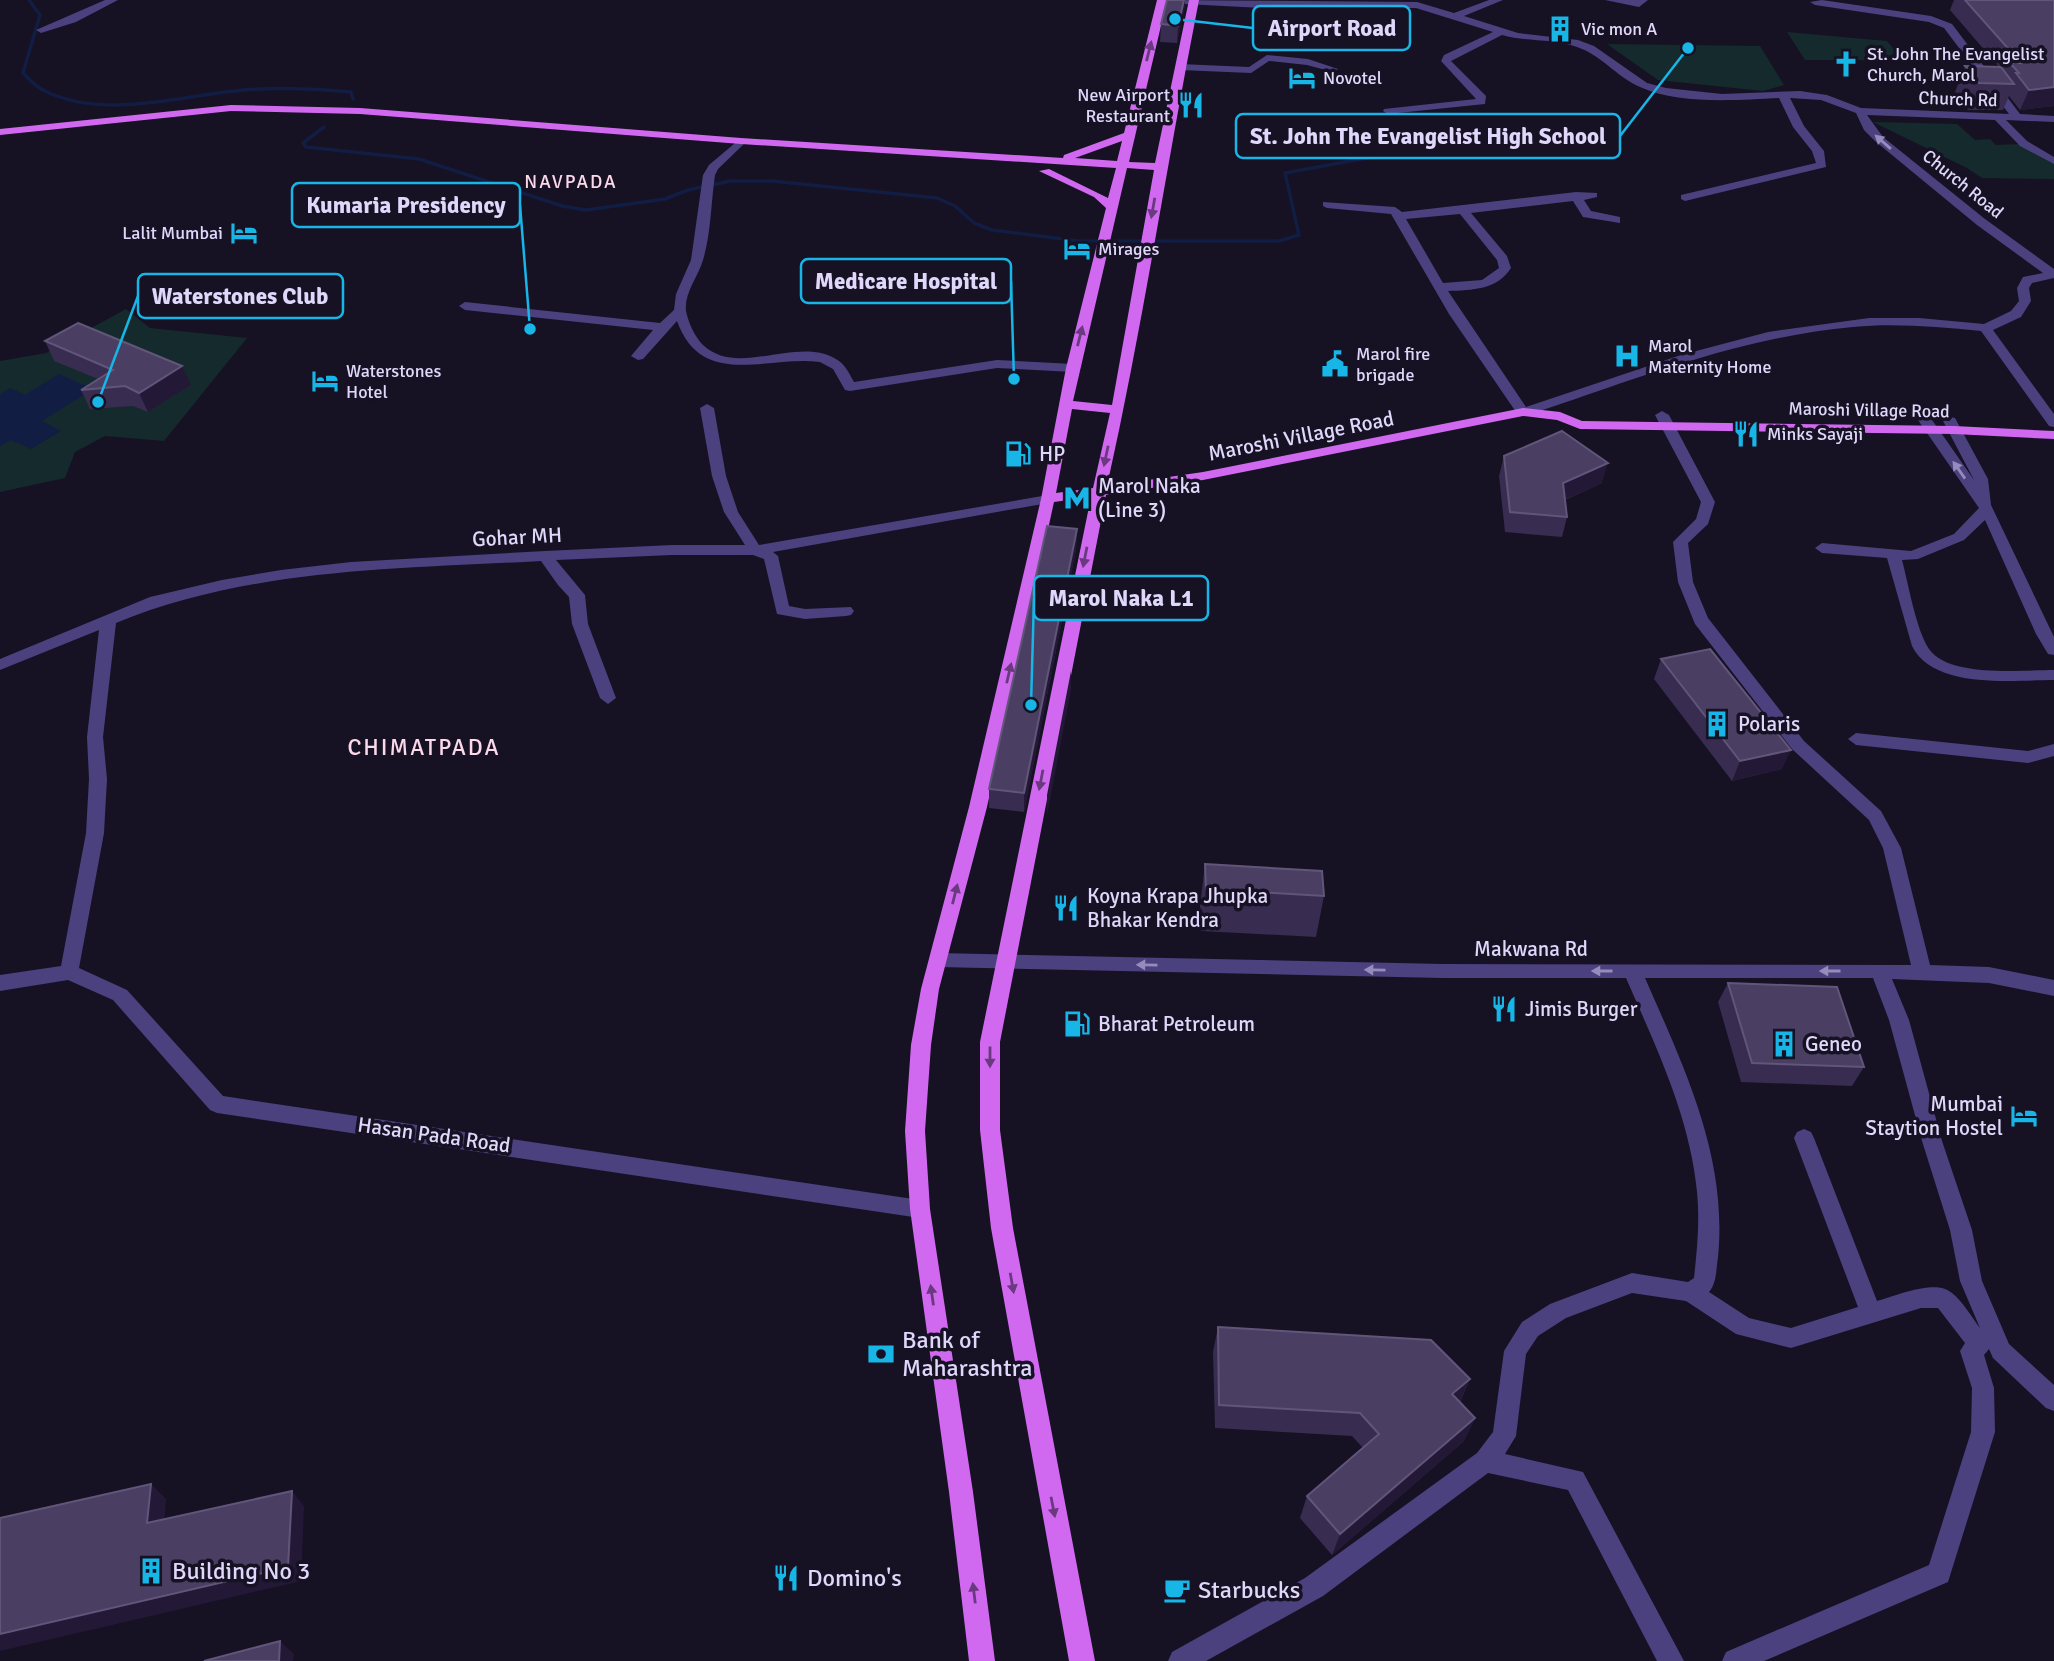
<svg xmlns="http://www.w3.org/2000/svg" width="2054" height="1661" font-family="Signika,sans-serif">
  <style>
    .green { fill: #152a2d }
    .water { fill: #111d42 }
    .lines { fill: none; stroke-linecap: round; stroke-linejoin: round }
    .stream { stroke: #111d42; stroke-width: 3.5 }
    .minor { fill: #4b417e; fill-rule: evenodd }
    .major { fill: #d069f0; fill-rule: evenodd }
    .wall { fill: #382c50 }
    .shaded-wall { fill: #231937 }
    .building { fill: #4a3e62; stroke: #61567a; stroke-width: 2 }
    .oneway { fill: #6a3980 }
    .oneway2 { fill: #968cbc }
    .labels { text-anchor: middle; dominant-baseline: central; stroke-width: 7; stroke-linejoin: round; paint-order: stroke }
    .far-poi-label { font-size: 18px; fill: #e0d7fb; stroke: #171124; text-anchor: start }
    .far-street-label { font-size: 18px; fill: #e0d7fb; stroke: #171124 }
    .far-neighbourhood-label { font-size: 19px; letter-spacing: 2px; fill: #fbd9ea; stroke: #171124 }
    .street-label { font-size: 21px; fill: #e0d7fb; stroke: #171124 }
    .poi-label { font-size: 21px; fill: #e0d7fb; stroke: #171124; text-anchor: start }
    .neighbourhood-label { font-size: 23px; letter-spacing: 2px; fill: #fbd9ea; stroke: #171124 }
    .near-poi-label { font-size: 24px; fill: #e0d7fb; stroke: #171124; text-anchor: start }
    .leader { fill: none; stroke: #17b6e7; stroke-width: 2.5 }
    .callout-dot { fill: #17b6e7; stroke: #171124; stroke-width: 2.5 }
    .callout { fill: #171124; stroke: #17b6e7; stroke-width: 2.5 }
    .callout-label { font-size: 23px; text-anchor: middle; font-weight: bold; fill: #e0d7fb }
  </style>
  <rect width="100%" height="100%" fill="#171124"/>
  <path class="green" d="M1787,32L1887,41L1903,60H1805Z
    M1607,44L1760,46L1784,85L1763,91L1658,80Z
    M1873,122L1957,124L1975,140L1990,139L1996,145L2019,144L2054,162V179L1982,178L1967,168Z
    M126,309L150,328L247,338L164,441L105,436L75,452L65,478L0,492V361L46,353Z"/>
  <path class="water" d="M59,374L93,389L42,421L61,431L31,449L11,440L0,446V394L10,388L25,395Z"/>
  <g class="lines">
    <path class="stream" d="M29,0L40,15L23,73C29,79 36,87 43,90C103,121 181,95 244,90C280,87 316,89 351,92L353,99
      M324,127L303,143L306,147L419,159L562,206L586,210L665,199L688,190L730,181H772L937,198L955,206L974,223L992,230L1079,241H1279L1299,235L1285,173L1372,157L1414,146L1423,138L1443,137L1485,143"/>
    <path class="minor" d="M105,0H118L76,22L41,33L36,30Z
      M1160,0L1417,2L1454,13L1489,0H1503L1464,16L1518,33L1578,40L1594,46L1647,83L1666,88L1722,94L1800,91L1827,95L1861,108L2009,114L1944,28L1929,22L1815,5L1810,2L1822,0L1931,16L1952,24L2020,114L2054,116V122L2006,120L2027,141L2054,157V164L2020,146L1995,120L1867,115L1883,137L1985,219L2054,269V278L2032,283L2029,288L2031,301L2021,317L1993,330L2054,414V427L2049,426L1981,331C1938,327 1895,323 1853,327C1740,337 1634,380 1528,415H1518L1449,314L1391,214L1327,208L1323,206V202L1395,207L1402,212L1576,192L1597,193V197L1584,200L1591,211L1620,217V223L1583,217L1573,201L1471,213L1507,256L1511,268C1497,290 1472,290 1448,291L1526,407L1681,355L1768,332L1869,318H1919L1984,324L2011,311L2019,301L2017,288L2023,277L2043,273L1977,225L1875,141L1864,130L1856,113L1821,100L1790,98L1804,126L1824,151L1826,167L1685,201L1681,199V195L1816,163L1812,151L1793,127L1779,98C1737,100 1679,105 1640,87C1617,77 1601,55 1577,47C1553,38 1526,42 1502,35L1451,61L1486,96L1485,104L1388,114L1383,111L1384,109L1476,99L1441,61L1444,55L1493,32L1416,8L1281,9L1165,3ZM1460,214L1497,260L1499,268L1482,280L1443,283L1406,219Z
      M1605,0H1648L1639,7Z
      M1267,55L1308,59L1338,69L1333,72L1307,65L1269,61L1251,73L1180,70L1175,67L1180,64L1249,67Z
      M741,138L747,141L745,143L718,169L715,175C711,202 711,234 703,260C698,277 684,293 686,311C688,322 695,337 703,345C739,379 800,333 839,361C846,366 850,375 854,382L997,360L1073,364L1080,368L1073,372L997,368L850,391L845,390L833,369L820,362C767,355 702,390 677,321L643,359L638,360L631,356L653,330L465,310L459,306L465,302L660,323L674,310L676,294L691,260L703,175L709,165Z
      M707,404L714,408L726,476L738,512L759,545L1048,495L1055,499L1048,503L773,552L778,556L789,606L805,609L851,607L854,611L851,615L846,616L805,619L777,614L764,559L753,555H672L556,560L585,595L588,624L616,698L608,704L600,698L572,624L569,597L558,585L541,561C398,569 249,568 116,623L103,737L107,779L104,833L79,968L127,990L223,1096L920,1200L927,1202L930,1209L927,1216L920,1218L217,1113L210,1110L113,1000L68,980L0,991V975L61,966L86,833L89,779L87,737L99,630L0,670V659L150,597L222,580L281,570L351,562L545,551L672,545H745L724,512L712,476L700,408Z
      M1662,411L1669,415L1715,502L1708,524L1688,543L1693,582L1708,618L1804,741L1881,811L1901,848L1930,965L1989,967L2054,980V996L1989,983L1892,979L1909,1020L1942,1141L1972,1230L1982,1281L2009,1344L2054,1385V1411L2046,1408L1993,1358L1989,1349L1984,1355L1994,1388L1995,1432L1948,1582L1764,1661H1722L1726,1652L1929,1565L1971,1432L1972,1388L1960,1351L1965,1343L1938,1308H1921L1791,1348L1736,1334L1686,1301L1632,1293L1566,1318L1538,1336L1526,1354L1516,1436L1505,1454L1583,1472L1684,1661H1657L1568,1490L1488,1473L1323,1596L1206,1661H1168L1172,1652L1305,1578L1477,1453L1493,1432L1504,1351L1522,1322L1550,1304L1632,1273L1688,1282L1694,1278C1697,1250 1700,1221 1697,1192C1690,1117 1656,1047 1626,978H1443L938,967L931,965L929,960L931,955L938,953L1443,964L1911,965L1883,848L1869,820L1792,749L1695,624L1678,582L1673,542L1696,519L1701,502L1655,415ZM1645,978H1873L1889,1020L1922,1141L1950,1230L1960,1281L1980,1328C1971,1316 1963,1302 1952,1293C1936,1278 1895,1296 1877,1301L1814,1138L1811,1132L1804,1129L1797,1132L1794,1138L1858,1307L1791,1328L1749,1318L1709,1292C1717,1283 1716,1269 1718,1257C1728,1157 1684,1067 1645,978Z
      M1925,416L1930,417L1974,480L1943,421L1950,417L1955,418L1988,479L1991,505L2054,637V655L2048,654L2036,634L1985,520L1964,540L1918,559L1902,560C1908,582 1916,630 1929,649C1949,678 2023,670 2054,670V680C2013,680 1934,690 1912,646L1887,558L1822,553L1815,548L1822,543L1911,551L1954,534L1979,508L1918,420Z
      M1856,733L2028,751L2054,744V756L2028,763L1856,745L1848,739Z"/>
    <path class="major" d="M1157,0H1167L1129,162L1155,163L1189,0H1199C1167,162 1143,325 1107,486L1203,472L1523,408L1560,412L1582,421L1954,426L2054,431V439L1954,434L1580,429L1557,420L1523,416L1203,480L1106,495L1000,1042V1130L1013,1228L1095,1661H1069L991,1228L980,1130V1042L1091,497L1054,502L987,807L939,989L931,1045L925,1131L930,1209L973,1492L995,1661H969L949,1492L910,1209L905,1131L911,1045L921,989L969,807L1041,499L1066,368L1106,208L1094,197L1039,171L1049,169L1108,198L1116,168L741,144L360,114L231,111L0,135V129L231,105L360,108L741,138L1063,158L1064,155L1124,133ZM1122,141L1117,161L1075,158ZM1127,168L1154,170L1112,405L1073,401ZM1072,409L1110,413L1093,488L1056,493Z"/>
  </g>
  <path class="wall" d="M1167,0H1185L1177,43L1160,42L1161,24Z
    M1954,0H2054V106L2020,110L2009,96L2003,110H1968L1955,92L1965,66L1999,67L1950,10Z
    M45,341L191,385L148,412L133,406L90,409L81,390L98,379L54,361Z
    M1504,456L1602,483L1565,500L1567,517L1562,537L1505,532L1499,476Z
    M1077,529L1076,549L1024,812L989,808V789Z
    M1661,659L1782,769L1732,781L1654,679Z
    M1205,864L1324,896L1316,937L1201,931L1200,906Z
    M1728,983L1864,1067L1852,1086L1741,1082L1718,1002Z
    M1218,1327L1470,1379L1460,1402L1475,1418L1464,1441L1332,1555L1300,1518L1307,1496L1363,1448L1352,1436L1215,1428L1213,1352Z"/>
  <path class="shaded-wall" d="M1184,0H1185V7L1177,43L1178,26Z
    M2054,87V106L2020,110L2029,90Z
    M182,366L191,385L148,412L139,393Z
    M1608,463L1602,483L1557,503L1563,483Z
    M1077,529L1076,549L1024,812V793Z
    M1071,671V690L1047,815V795Z
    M1791,750L1782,769L1732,781L1740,761Z
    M1470,1379L1459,1403L1452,1394Z
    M1475,1418L1464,1441L1332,1555L1340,1534Z
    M151,1484L166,1499L163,1538L147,1523Z
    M292,1491L304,1506L301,1581L0,1651V1634Z
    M280,1641L294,1654L293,1661H279Z"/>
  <path class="building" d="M1167,0H1184L1178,26L1161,24Z
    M1965,0H2054V87L2029,90L2016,73H2019L2010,63H2021Z
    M1965,66L2001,67L2014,84L1979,83Z
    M78,323L182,366L139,393L125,386L81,390L113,370L45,341Z
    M1562,431L1608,463L1563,483L1567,517L1510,512L1504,456Z
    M1047,526L1077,529L1024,793L989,789Z
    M1710,649L1791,750L1740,761L1661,659Z
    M1205,864L1322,871L1324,896L1206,889Z
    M1728,983L1837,987L1864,1067L1752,1063Z
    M1218,1327L1431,1340L1470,1379L1452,1394L1475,1418L1340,1534L1307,1496L1379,1434L1360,1413L1219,1405Z
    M151,1484L147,1523L292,1491L288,1567L0,1634V1518Z
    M280,1641L279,1661H204Z"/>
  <defs><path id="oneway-solid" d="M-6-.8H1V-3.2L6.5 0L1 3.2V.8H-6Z" transform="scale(1.75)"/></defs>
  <g class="oneway">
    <use href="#oneway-solid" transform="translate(1149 51) rotate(-76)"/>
    <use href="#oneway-solid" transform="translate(1153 208) rotate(100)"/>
    <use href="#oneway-solid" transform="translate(1080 336) rotate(-76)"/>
    <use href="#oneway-solid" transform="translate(1106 456) rotate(102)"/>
    <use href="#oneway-solid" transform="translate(1085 557) rotate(101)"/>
    <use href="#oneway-solid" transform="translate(1009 673) rotate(-77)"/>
    <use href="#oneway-solid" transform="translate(1041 780) rotate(101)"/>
    <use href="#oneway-solid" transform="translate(955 894) rotate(-76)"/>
    <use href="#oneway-solid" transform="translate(990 1057) rotate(90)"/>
    <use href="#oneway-solid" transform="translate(1012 1283) rotate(80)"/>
    <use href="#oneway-solid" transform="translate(932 1295) rotate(-98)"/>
    <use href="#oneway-solid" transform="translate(1053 1507) rotate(79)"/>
    <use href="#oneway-solid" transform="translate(974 1593) rotate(-97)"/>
  </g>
  <g class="oneway2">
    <use href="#oneway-solid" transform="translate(1883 142) rotate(-139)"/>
    <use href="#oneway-solid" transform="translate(1959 470) rotate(-125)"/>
    <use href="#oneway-solid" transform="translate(1147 965) rotate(-179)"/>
    <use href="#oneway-solid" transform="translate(1375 970) rotate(-179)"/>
    <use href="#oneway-solid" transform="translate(1602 971) rotate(180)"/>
    <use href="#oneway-solid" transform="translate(1830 971) rotate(180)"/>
  </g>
  <defs>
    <g id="building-bare" transform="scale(2.1)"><path d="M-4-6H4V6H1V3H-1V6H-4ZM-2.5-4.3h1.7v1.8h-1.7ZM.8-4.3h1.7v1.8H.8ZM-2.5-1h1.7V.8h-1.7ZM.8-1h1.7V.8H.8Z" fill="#17b6e7" stroke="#171124" stroke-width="2.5" paint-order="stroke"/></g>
    <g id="church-bare" transform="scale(2.1)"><path d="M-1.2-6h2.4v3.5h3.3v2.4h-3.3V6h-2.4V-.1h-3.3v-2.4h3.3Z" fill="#17b6e7" stroke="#171124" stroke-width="2.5" paint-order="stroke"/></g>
    <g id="hotel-bare" transform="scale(2.1)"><path d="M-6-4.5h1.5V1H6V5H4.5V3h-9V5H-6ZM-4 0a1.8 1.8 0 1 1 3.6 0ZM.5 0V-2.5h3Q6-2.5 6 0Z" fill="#17b6e7" stroke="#171124" stroke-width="2.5" paint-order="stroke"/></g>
    <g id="restaurant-bare" transform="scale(2.1)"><path d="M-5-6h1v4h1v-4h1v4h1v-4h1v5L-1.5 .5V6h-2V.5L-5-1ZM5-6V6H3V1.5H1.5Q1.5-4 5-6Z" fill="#17b6e7" stroke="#171124" stroke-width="2.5" paint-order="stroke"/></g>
    <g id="hospital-bare" transform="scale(2.1)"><path d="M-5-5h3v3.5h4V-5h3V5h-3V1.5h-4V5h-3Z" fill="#17b6e7" stroke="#171124" stroke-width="2.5" paint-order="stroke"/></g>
    <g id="civic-bare" transform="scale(2.1)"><path d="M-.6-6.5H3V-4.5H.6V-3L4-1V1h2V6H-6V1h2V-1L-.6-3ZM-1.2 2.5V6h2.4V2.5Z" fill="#17b6e7" stroke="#171124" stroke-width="2.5" paint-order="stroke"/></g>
    <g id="fuel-bare" transform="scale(2.1)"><path d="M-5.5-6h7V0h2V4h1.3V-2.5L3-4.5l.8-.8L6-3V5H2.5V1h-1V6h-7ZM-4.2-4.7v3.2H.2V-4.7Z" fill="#17b6e7" stroke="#171124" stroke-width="2.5" paint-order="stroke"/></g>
    <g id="metro-bare" transform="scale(2.1)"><path d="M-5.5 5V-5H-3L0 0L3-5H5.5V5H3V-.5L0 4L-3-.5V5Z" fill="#17b6e7" stroke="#171124" stroke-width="2.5" paint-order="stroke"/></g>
    <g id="bank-bare" transform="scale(2.1)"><path d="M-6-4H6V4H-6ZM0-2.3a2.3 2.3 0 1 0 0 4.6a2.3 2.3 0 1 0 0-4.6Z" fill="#17b6e7" stroke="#171124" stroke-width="2.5" paint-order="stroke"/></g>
    <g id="cafe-bare" transform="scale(2.1)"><path d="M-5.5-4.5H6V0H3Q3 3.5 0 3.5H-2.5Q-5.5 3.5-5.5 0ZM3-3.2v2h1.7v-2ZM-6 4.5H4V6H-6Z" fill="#17b6e7" stroke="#171124" stroke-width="2.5" paint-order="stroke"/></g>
  </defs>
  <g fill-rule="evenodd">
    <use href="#building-bare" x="1560" y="29"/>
    <use href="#church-bare" x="1846" y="64"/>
    <use href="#hotel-bare" x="1302" y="78"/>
    <use href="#restaurant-bare" x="1191" y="105"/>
    <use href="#hotel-bare" x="244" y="233"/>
    <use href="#hotel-bare" x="1077" y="249"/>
    <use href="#hospital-bare" x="1627" y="356"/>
    <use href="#civic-bare" x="1335" y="364"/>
    <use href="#hotel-bare" x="325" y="381"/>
    <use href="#restaurant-bare" x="1746" y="434"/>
    <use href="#fuel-bare" x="1018" y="454"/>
    <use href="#metro-bare" x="1077" y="498"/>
    <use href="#building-bare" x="1717" y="724"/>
    <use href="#restaurant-bare" x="1066" y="908"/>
    <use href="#restaurant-bare" x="1504" y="1009"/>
    <use href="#fuel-bare" x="1077" y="1024"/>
    <use href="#building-bare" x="1784" y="1044"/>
    <use href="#hotel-bare" x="2024" y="1116"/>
    <use href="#bank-bare" x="881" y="1354"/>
    <use href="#building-bare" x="151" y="1571"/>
    <use href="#restaurant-bare" x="786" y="1578"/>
    <use href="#cafe-bare" x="1177" y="1590"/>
  </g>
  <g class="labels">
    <g class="far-poi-label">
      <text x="1581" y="29">Vic mon A</text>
      <text x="1867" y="54">St. John The Evangelist<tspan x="1867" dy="21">Church, Marol</tspan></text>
      <text x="1323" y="78">Novotel</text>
      <text x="1170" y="95" text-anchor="end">New Airport<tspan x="1170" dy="21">Restaurant</tspan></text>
      <text x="223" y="233" text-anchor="end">Lalit Mumbai</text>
      <text x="1098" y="249">Mirages</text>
      <text x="1648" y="346">Marol<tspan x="1648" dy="21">Maternity Home</tspan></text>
      <text x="1356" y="354">Marol fire<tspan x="1356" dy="21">brigade</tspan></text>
      <text x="346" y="371">Waterstones<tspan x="346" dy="21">Hotel</tspan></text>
      <text x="1767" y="434">Minks Sayaji</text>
    </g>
    <g class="far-street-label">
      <text transform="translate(1958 99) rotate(2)">Church Rd</text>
      <text transform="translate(1963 184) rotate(39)">Church Road</text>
      <text transform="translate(1869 410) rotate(1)">Maroshi Village Road</text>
    </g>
    <g class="far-neighbourhood-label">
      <text x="571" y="182">NAVPADA</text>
    </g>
    <g class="street-label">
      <text transform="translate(1301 436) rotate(-11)">Maroshi Village Road</text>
      <text transform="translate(517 537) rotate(-3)">Gohar MH</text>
      <text x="1531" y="949">Makwana Rd</text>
      <text transform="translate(434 1135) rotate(8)">Hasan Pada Road</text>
    </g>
    <g class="poi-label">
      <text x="1039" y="454">HP</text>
      <text x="1098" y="486">Marol Naka<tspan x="1098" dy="24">(Line 3)</tspan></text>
      <text x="1738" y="724">Polaris</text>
      <text x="1087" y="896">Koyna Krapa Jhupka<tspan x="1087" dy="24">Bhakar Kendra</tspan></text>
      <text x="1525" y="1009">Jimis Burger</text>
      <text x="1098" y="1024">Bharat Petroleum</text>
      <text x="1805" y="1044">Geneo</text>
      <text x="2003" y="1104" text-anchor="end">Mumbai<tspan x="2003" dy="24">Staytion Hostel</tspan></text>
    </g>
    <g class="neighbourhood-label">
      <text x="424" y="747">CHIMATPADA</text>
    </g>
    <g class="near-poi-label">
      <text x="902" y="1340">Bank of<tspan x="902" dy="28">Maharashtra</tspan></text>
      <text x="172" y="1571">Building No 3</text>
      <text x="807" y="1578">Domino's</text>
      <text x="1198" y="1590">Starbucks</text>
    </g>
  </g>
  <path class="leader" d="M1175 19L1253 28M1688 48L1620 136M530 329L520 205M1014 379L1011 281M98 402L138 296M1031 705L1034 598"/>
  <g class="callout-dot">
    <circle cx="1175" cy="19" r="7"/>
    <circle cx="1688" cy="48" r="7"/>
    <circle cx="530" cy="329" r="7"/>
    <circle cx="1014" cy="379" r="7"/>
    <circle cx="98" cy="402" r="7"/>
    <circle cx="1031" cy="705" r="7"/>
  </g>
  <g class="callout">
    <rect x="1253" y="6" width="157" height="44" rx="7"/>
    <rect x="1236" y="114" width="384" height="44" rx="7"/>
    <rect x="292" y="183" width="228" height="44" rx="7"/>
    <rect x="801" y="259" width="210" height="44" rx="7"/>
    <rect x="138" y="274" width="205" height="44" rx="7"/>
    <rect x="1034" y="576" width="174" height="44" rx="7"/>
  </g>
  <g class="callout-label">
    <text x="1332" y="36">Airport Road</text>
    <text x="1428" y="144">St. John The Evangelist High School</text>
    <text x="406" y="213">Kumaria Presidency</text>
    <text x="906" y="289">Medicare Hospital</text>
    <text x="240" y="304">Waterstones Club</text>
    <text x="1121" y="606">Marol Naka L1</text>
  </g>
</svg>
